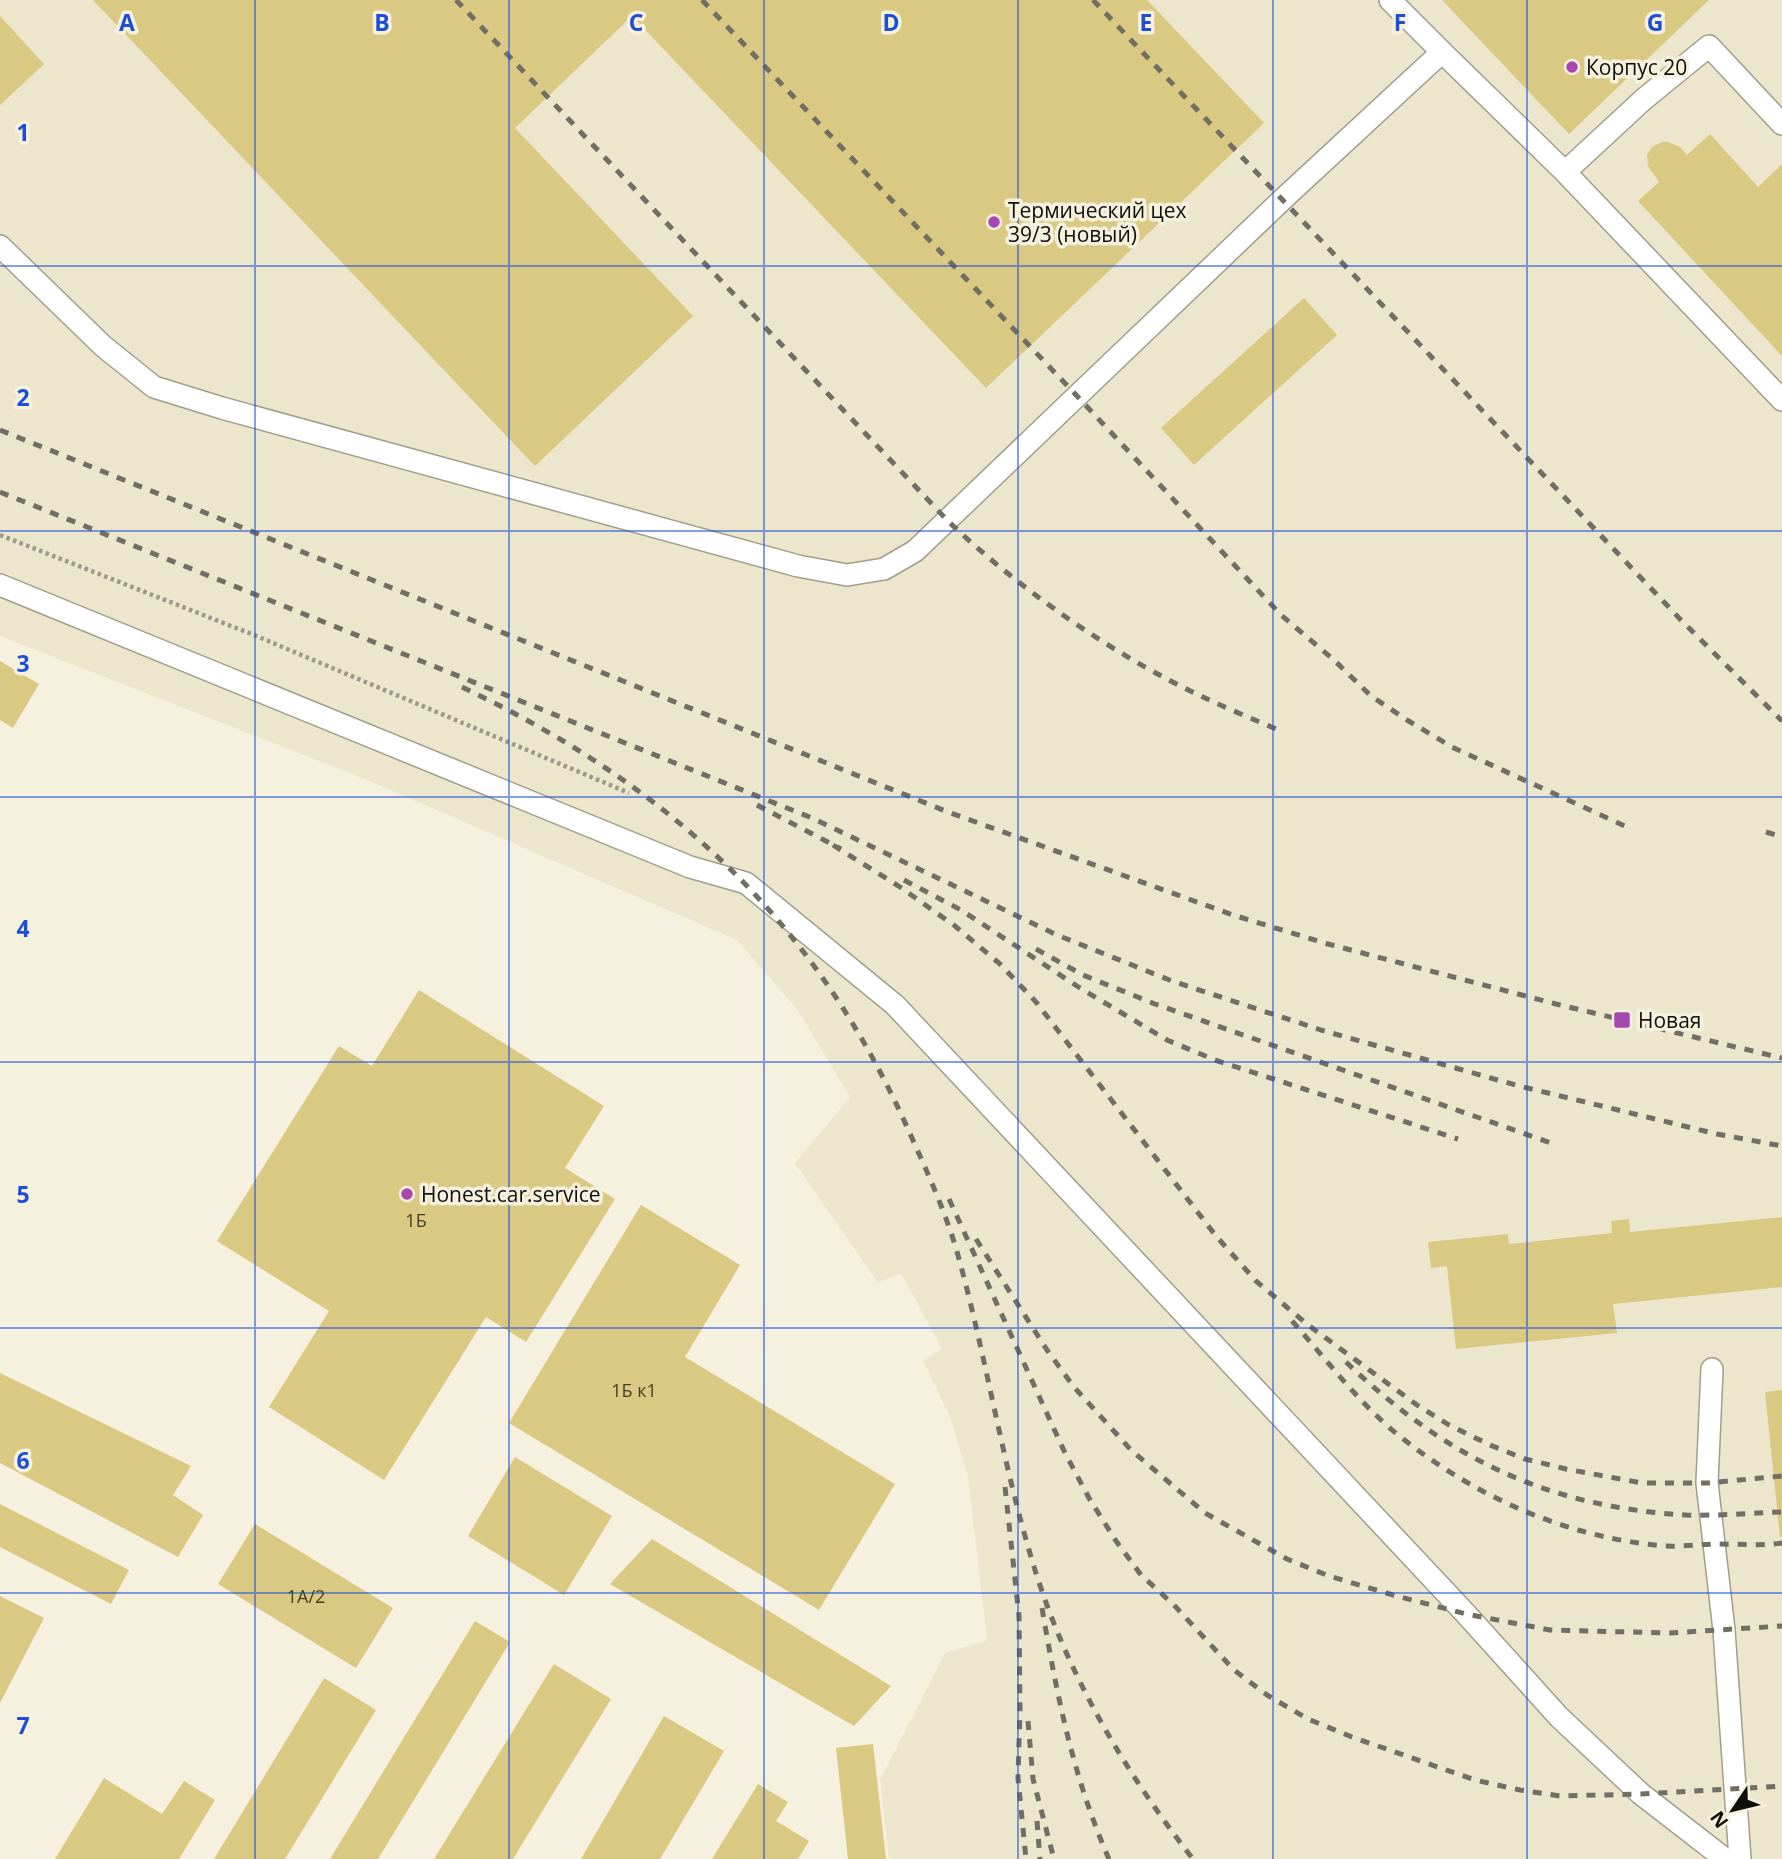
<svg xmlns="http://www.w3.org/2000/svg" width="1782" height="1859" font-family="'Open Sans',sans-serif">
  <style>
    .built { fill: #ece6cc }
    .building { fill: #dac982 }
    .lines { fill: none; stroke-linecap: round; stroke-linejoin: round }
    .lane-casing { stroke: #a29e8d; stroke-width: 24 }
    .path { stroke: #9c988a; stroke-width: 4.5; stroke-dasharray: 3.5 3.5; stroke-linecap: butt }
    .lane { stroke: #fff; stroke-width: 21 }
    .rail { stroke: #716e63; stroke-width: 5; stroke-dasharray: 9 9; stroke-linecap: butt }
    .grid { fill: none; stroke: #1d4ed8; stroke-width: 2; stroke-opacity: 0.55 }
    .poi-dot { fill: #a847af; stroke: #f5f1de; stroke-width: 2.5 }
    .labels { text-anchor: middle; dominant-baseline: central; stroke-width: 7; stroke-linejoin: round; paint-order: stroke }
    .number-label { font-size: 18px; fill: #433e27 }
    .poi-label { font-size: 21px; fill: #110f09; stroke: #f5f1de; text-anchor: start }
    .grid-label { font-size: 23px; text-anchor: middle; font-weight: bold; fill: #1d4ed8; stroke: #f5f1de; stroke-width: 7; stroke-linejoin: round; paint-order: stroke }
  </style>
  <rect width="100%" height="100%" fill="#f5f1de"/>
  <path class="built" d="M0,0H1782V1859H889L880,1780L945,1653L987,1640L968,1477L950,1417L923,1360L942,1349L901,1273L878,1283L795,1163L850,1097L797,1009L737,940L365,779L0,636Z"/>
  <path class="building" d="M93,0H1147L1264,123L986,388L632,16L515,128L693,316L535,466Z
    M1442,0H1709L1569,134Z
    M0,16L44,64L0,105Z
    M1710,134L1758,187L1782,164V356L1638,201L1659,182L1648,166L1647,155L1652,147L1662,142H1668L1680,147L1687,155Z
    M1304,298L1337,335L1194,465L1161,428Z
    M0,661L39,684L13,728L0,720Z
    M419,990L604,1106L565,1168L615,1199L526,1342L486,1317L384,1480L269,1407L329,1311L217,1241L339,1046L372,1066Z
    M641,1205L740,1265L685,1357L895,1484L819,1610L509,1423Z
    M1782,1217V1287L1613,1304L1617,1333L1456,1349L1447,1266L1431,1268L1428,1242L1508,1234L1509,1244L1612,1233L1611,1221L1629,1219L1630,1232Z
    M0,1373L191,1466L173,1495L203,1515L178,1557L0,1463Z
    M1782,1390V1537H1780L1765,1392Z
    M515,1457L612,1516L564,1595L468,1536Z
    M0,1504L129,1570L111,1604L0,1547Z
    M255,1524L393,1608L356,1668L218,1584Z
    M652,1539L891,1686L854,1726L610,1584Z
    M0,1596L44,1618L0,1703Z
    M475,1621L510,1642L378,1859H330Z
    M554,1664L611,1699L513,1859H434Z
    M324,1678L376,1710L285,1859H214Z
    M664,1716L724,1751L660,1859H581Z
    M873,1744L886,1859H848L836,1748Z
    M104,1778L162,1814L184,1781L215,1800L179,1859H55Z
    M758,1784L788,1802L776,1821L809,1841L798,1859H712Z"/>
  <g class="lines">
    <g class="lane-casing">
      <path id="lane" d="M1442,52L1565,172L1782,400
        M1565,172L1644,99L1709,46L1782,124
        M0,246L103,346L154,387L222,408L798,566L847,575L884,569L915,551L1283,199L1442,52L1390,0
        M0,585L690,867L746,883L895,1005L1466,1614L1559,1717L1641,1794L1725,1859
        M1712,1369L1707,1483L1724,1630L1740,1859"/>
    </g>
    <path class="path" d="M0,535L254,635L629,793"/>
    <use href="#lane" class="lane"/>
    <path class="rail" d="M456,0L948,521C1019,589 1113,655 1203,697C1228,709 1255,720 1281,731
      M702,0L1078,397L1281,615L1334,660L1371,696L1407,720L1452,747L1627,827
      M1093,0L1680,619L1782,721
      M0,430L948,812L1233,915L1328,944L1556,1004L1782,1058
      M0,492L812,818L1057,935L1172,981L1321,1030L1519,1086L1717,1134L1782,1146
      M462,687C668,785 813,918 907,1127C925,1167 943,1206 956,1248C986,1354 1002,1464 1035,1570C1068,1676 1125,1772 1193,1859
      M757,805L841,849
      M1766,832L1782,837
      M833,845L900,887L955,926L1000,964L1036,1002L1216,1236L1256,1281L1308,1325L1417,1405L1449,1425L1490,1445L1525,1459L1566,1469L1642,1483H1707L1782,1476
      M904,880L961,910L1080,988L1167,1040L1215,1060L1458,1139
      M1036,949L1083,975L1155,1004L1551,1143
      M949,1199L1065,1453L1089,1498L1116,1541L1141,1575L1173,1604L1234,1670L1267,1695L1308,1719L1352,1737L1475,1780L1520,1790L1560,1796L1641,1794L1782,1786
      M976,1239L1047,1350L1074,1387L1131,1450L1205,1513L1287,1559L1329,1576L1393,1595L1466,1614L1550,1630L1670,1633L1782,1626
      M1292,1321C1326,1359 1358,1402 1397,1434C1475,1497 1565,1537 1664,1546C1682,1547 1700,1544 1718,1544C1739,1544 1761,1546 1782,1543
      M1346,1362C1447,1458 1546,1507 1686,1515C1718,1516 1750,1513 1782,1512
      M1005,1487L1019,1616L1020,1709L1018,1778L1026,1859
      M1042,1608C1057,1696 1073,1777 1109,1859
      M1028,1721L1033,1779L1054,1859
      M1037,1821L1040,1859"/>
  </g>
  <path class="grid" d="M255,0V1859M509,0V1859M764,0V1859M1018,0V1859M1273,0V1859M1527,0V1859M0,266H1782M0,531H1782M0,797H1782M0,1062H1782M0,1328H1782M0,1593H1782"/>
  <g class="poi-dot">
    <circle cx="1572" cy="67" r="7"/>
    <circle cx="994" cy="222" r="7"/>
    <rect x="1613" y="1011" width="18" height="18" rx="3.5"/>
    <circle cx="407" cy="1194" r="7"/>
  </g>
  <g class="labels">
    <g class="number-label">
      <text x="416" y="1220">1Б</text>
      <text x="634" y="1390">1Б к1</text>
      <text x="306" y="1596">1А/2</text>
    </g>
    <g class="poi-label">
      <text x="1586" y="67">Корпус 20</text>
      <text x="1008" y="210">Термический цех<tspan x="1008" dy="24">39/3 (новый)</tspan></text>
      <text x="1638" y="1020">Новая</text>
      <text x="421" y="1194">Honest.car.service</text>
    </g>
  </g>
  <g class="grid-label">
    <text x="127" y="31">A</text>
    <text x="382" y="31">B</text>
    <text x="636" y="31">C</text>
    <text x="891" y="31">D</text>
    <text x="1146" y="31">E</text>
    <text x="1400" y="31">F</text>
    <text x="1655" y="31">G</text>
    <text x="23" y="141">1</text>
    <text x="23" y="406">2</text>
    <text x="23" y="672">3</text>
    <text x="23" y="937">4</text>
    <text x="23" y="1203">5</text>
    <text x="23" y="1469">6</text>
    <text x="23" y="1734">7</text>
  </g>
  <g transform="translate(1733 1810) rotate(235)" stroke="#f5f1de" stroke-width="5" paint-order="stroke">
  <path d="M0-5L12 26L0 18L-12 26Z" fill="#110f09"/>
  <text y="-10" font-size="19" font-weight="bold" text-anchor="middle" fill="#110f09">N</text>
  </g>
</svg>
